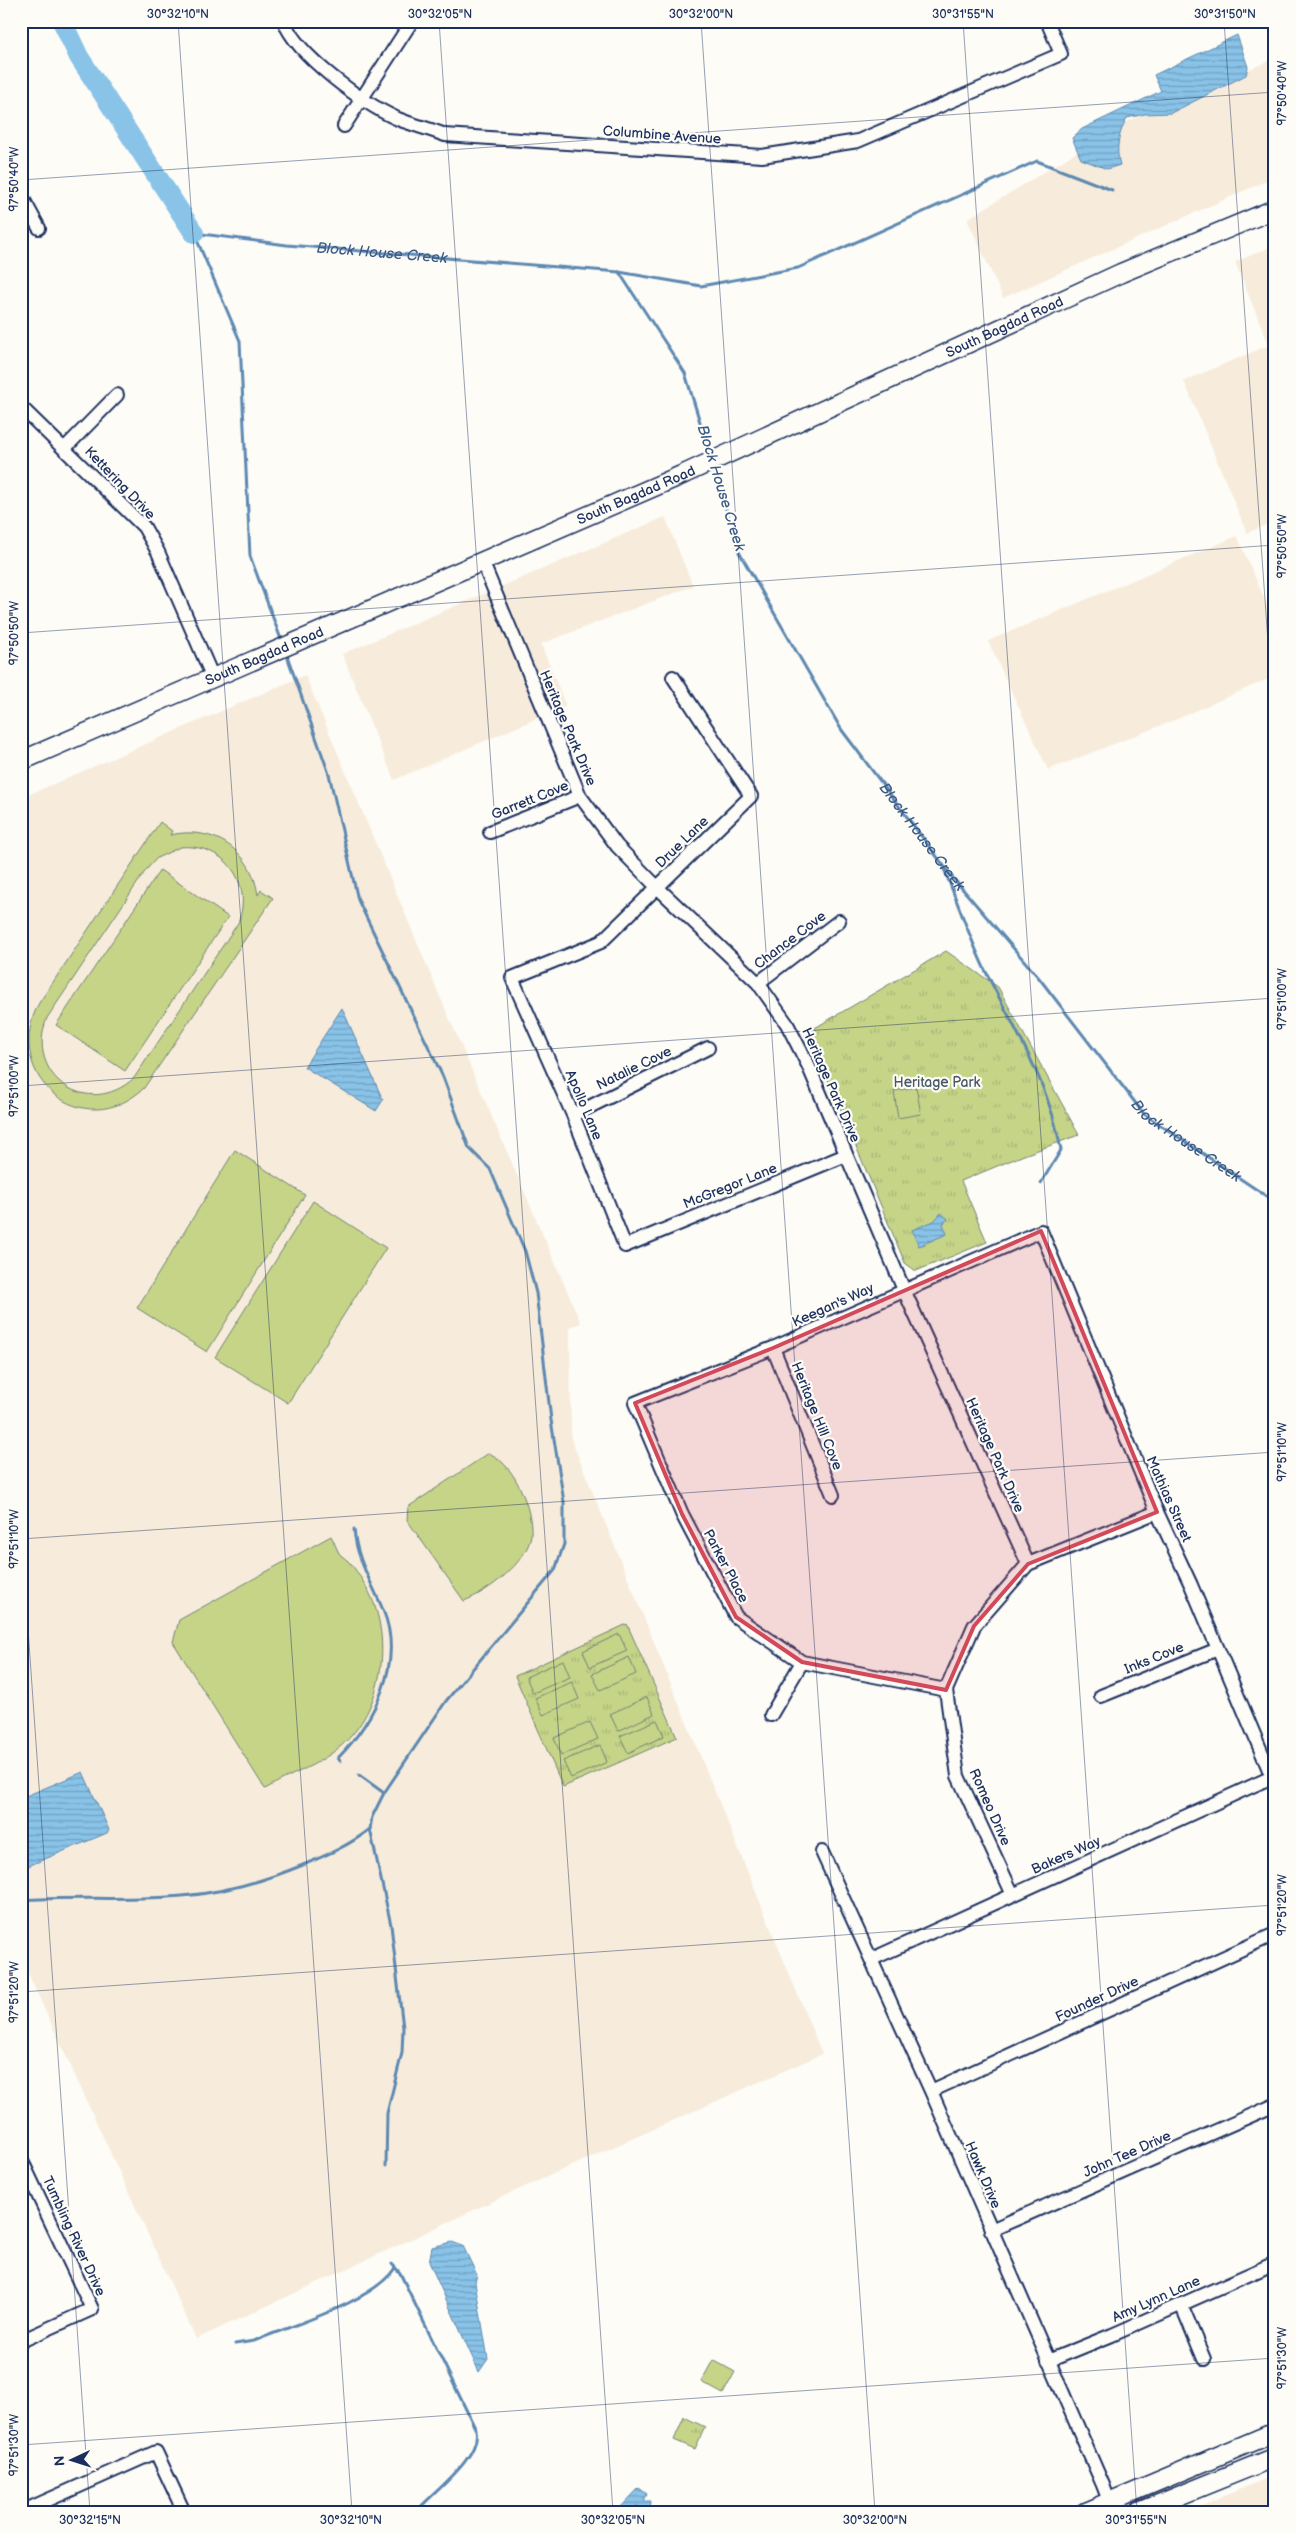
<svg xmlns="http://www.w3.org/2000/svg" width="1296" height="2533" font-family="'Balsamiq Sans',sans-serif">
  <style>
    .built { fill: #f7ecdb }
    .park { fill: url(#park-tufts); stroke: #708273 }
    .pitch { fill: #c6d488; stroke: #708273; fill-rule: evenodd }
    .water { fill: url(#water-rules); stroke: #5d88b1 }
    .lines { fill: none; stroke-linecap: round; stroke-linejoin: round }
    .stream { stroke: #5d88b1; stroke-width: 3 }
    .river { stroke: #89c3e8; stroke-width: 20 }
    .street-casing { stroke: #1b2f5e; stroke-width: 16 }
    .secondary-casing { stroke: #1b2f5e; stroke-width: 21 }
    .street { stroke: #fdfcf7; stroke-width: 12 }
    .secondary { stroke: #fdfcf7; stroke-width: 18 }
    .marked { fill: #d1495b; fill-opacity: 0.2; stroke: #d1495b; stroke-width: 4; stroke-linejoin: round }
    .ticks { fill: none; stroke: #1b2f5e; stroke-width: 1; stroke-opacity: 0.45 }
    .labels { text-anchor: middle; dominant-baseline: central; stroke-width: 4.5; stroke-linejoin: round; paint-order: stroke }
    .street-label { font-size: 14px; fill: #1b2f5e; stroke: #fdfcf7 }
    .park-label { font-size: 14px; fill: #465868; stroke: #fdfcf7 }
    .water-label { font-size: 15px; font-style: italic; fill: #3c5b87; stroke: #fdfcf7 }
    .neatline { fill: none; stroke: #1b2f5e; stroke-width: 2 }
    .ticks-label { font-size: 12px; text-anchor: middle; fill: #1b2f5e }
  </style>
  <defs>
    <pattern id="park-tufts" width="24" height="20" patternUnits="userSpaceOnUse" patternTransform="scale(1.25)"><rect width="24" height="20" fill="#c6d488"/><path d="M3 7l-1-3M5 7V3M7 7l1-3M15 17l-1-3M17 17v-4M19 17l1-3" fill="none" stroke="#aab678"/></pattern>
    <pattern id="water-rules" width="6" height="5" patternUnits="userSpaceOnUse" patternTransform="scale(1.25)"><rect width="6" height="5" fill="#89c3e8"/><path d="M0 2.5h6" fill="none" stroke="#6f9fbf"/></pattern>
  </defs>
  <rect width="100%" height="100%" fill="#fdfcf7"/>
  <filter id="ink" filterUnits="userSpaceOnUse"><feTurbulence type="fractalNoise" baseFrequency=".02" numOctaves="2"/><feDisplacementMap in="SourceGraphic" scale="10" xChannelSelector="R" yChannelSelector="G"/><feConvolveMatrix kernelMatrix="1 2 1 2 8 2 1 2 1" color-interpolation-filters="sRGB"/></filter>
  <g filter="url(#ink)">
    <path class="built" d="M1271,60L1275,72V177L1003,298L967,219L1126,122Z
      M1275,245V521L1247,533L1184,381L1269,345L1235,262Z
      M665,517L693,586L541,644L566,706L394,780L342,654Z
      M1237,536L1275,623V676L1177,719L1048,770L988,641Z
      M305,675L435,985L581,1323L570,1327L571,1439L822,2054L502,2197L196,2339L21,1958V798Z
      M1275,2475V2512H1190L1221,2497Z"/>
    <path class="park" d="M946,951L998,987L1079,1135L1024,1155L961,1181L987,1242L916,1271L905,1263L808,1032Z
      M627,1624L677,1737L563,1787L515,1676Z
      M684,2417L705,2427L695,2449L674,2440Z"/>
    <path class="pitch" d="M160,822L172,831L170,835C213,825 252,850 258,895L261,890L273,898L144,1088C83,1145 0,1076 39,1003ZM180,847C224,843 254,882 238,923L134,1078C88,1120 24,1076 47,1018L146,870L157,858Z
      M160,870L228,917L125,1071L56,1025Z
      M916,1087L921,1114L898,1118L894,1091Z
      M235,1150L305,1195L207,1352L137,1308Z
      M313,1201L386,1248L288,1403L215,1357Z
      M489,1453C505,1461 514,1475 521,1490C527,1504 532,1520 531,1535C528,1562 488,1592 464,1601L407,1520L408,1507Z
      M331,1536C334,1541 336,1548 339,1553C341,1556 345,1558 348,1561C356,1569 363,1581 369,1592C393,1640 383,1710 341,1746C318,1766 290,1774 265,1789L173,1642L179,1620Z
      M619,1634L627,1651L590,1667L583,1651Z
      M629,1657L636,1674L600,1690L592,1674Z
      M563,1660L570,1677L533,1693L526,1677Z
      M572,1682L579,1699L543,1715L535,1698Z
      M647,1697L654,1714L618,1731L610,1714Z
      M657,1720L664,1736L628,1753L620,1736Z
      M590,1722L598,1739L561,1755L554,1738Z
      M600,1745L607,1762L571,1778L563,1761Z
      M713,2360L735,2372L723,2394L701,2382Z"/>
    <path class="water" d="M1237,35L1248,67L1246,75L1171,113L1145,114L1127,118C1119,132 1115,149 1120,165L1107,169L1081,159L1072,138L1082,129L1161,91L1154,75Z
      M342,1008L383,1100L376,1111L304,1067Z
      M941,1213L948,1219L943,1224L947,1234L919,1246L912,1230L934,1221Z
      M83,1772L109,1830L107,1833L21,1869V1798Z
      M452,2242L463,2246L477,2275L475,2282L488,2359L479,2372L429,2262L432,2247Z
      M639,2488L647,2494L644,2501H651L650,2511L638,2512L639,2507L637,2505L630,2512H620L618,2510Z"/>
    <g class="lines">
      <g class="stream">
        <path d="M194,233L240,341L250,556L282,642"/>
        <path id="s1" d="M194,233L287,245L619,272L685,373L710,455"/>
        <path d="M619,272L701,286L798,268L1037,161L1112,190"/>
        <path id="s2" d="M713,466L739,552L841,729L953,878L1039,978L1144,1114L1275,1202"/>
        <path d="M286,653L329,774L358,900L443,1077L469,1148L490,1169L525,1251L536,1293L551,1420L564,1502V1544L555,1570L446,1701L384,1793L372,1817L370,1829L391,1925L403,2028L402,2053L387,2113L386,2166"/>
        <path d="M944,869C958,903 970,939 986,972C1015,1030 1050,1085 1061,1150L1041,1183"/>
        <path d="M340,1761L338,1758C374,1721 405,1663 383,1610C371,1580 357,1562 354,1529"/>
        <path d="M359,1775L384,1793"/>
        <path d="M21,1900C75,1896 129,1901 182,1896C224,1893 264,1881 303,1865C327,1855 350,1845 370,1829"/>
        <path d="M392,2264L400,2273L476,2430C482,2457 434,2491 416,2512"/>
        <path d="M235,2344L254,2341C292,2325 373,2302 395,2268"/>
      </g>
      <path class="river" d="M62,21L79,57L194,233"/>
      <g class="street-casing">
        <path id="street" d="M284,21C297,56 364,104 398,119C413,125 430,129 445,135L762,156L858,141L1061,54L1047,21
          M344,126L412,21
          M21,195L39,228
          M21,407L144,527L158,552L213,678
          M65,448L117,395
          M482,561L580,796L617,846L657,887L758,983L787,1024L808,1065L904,1290L1028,1564
          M673,677L751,796L601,942L512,978L573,1115L625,1246L846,1155
          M490,832L580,796
          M758,983L839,921
          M573,1115L708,1048
          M773,1348L833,1495
          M1101,1696L1218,1649
          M771,1715L802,1662
          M822,1852L931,2091L1103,2485L1113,2512
          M1013,1895L958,1776L946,1690L974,1626L1028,1564L1157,1512
          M872,1959L1272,1777L1191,1585L1157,1512L1041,1231L773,1348L635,1403L682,1514L736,1617L802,1662L946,1690
          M931,2091L1275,1934
          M21,2159L92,2309L21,2341
          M991,2230L1275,2105
          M1181,2304L1204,2359
          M1048,2361L1112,2335L1275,2263
          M21,2512L156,2452L184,2512"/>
      </g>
      <g class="secondary-casing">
        <g id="secondary">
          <path id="s3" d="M21,761L684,474L1121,273L1275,209"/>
          <path d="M1085,2512L1275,2432"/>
          <path d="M1139,2512L1275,2457"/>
        </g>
      </g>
      <use href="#street" class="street"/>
      <use href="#secondary" class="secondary"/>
    </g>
  </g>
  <path class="marked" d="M1041,1231L1157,1512L1028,1564L974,1626L946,1690L802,1662L736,1617L682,1514L635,1403L773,1348Z"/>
  <path class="ticks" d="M178,21L352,2512M439,21L613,2512M701,21L875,2512M963,21L1137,2512M1224,21L1275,741M21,180L1275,92M21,633L1275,545M21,1086L1275,998M21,1529L90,2512M21,1539L1275,1452M21,1992L1275,1905M21,2445L1275,2358"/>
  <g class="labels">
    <g class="street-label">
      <text transform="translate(662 135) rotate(4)">Columbine Avenue</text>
      <text stroke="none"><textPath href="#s3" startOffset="1075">South Bagdad Road</textPath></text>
      <text transform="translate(120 483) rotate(46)">Kettering Drive</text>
      <text stroke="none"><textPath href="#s3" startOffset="670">South Bagdad Road</textPath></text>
      <text stroke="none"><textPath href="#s3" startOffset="265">South Bagdad Road</textPath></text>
      <text transform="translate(568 728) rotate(67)">Heritage Park Drive</text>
      <text transform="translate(530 800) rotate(-22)">Garrett Cove</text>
      <text transform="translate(682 842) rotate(-44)">Drue Lane</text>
      <text transform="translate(790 940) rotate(-37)">Chance Cove</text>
      <text transform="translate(634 1068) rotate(-26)">Natalie Cove</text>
      <text transform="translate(831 1085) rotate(66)">Heritage Park Drive</text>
      <text transform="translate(584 1105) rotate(67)">Apollo Lane</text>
      <text transform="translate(730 1186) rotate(-22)">McGregor Lane</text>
      <text transform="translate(833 1305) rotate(-24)">Keegan's Way</text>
      <text transform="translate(817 1416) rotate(68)">Heritage Hill Cove</text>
      <text transform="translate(995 1455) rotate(66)">Heritage Park Drive</text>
      <text transform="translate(1169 1499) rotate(66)">Mathias Street</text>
      <text transform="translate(726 1566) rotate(62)">Parker Place</text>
      <text transform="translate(1154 1658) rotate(-22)">Inks Cove</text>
      <text transform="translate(990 1807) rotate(66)">Romeo Drive</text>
      <text transform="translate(1066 1855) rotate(-24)">Bakers Way</text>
      <text transform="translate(1097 1999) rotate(-25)">Founder Drive</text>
      <text transform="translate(1127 2154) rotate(-24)">John Tee Drive</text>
      <text transform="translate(983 2175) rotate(67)">Hawk Drive</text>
      <text transform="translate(74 2236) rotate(65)">Tumbling River Drive</text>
      <text transform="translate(1156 2299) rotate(-24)">Amy Lynn Lane</text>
    </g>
    <g class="park-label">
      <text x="937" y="1082">Heritage Park</text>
    </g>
    <g class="water-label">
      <text stroke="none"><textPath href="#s1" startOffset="189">Block House Creek</textPath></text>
      <text transform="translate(721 488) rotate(73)">Block House Creek</text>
      <text stroke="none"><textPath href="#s2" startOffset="429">Block House Creek</textPath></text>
      <text stroke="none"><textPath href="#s2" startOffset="834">Block House Creek</textPath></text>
    </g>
  </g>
  <rect width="1296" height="2533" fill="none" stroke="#fdfcf7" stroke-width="55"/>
  <g transform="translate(72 2460) rotate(266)" stroke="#fdfcf7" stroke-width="4" paint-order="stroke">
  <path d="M0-4L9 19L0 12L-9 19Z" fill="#1b2f5e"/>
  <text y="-8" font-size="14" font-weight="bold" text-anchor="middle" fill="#1b2f5e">N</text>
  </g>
  <rect x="28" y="28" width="1240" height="2478" class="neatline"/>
  <g class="ticks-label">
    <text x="178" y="18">30°32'10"N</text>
    <text x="440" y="18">30°32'05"N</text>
    <text x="701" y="18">30°32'00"N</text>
    <text x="963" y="18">30°31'55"N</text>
    <text x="1225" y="18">30°31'50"N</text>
    <text transform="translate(1282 93) rotate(-90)" y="4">97°50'40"W</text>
    <text transform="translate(14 179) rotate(-90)" y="4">97°50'40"W</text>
    <text transform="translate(1282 546) rotate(-90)" y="4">97°50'50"W</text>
    <text transform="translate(14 633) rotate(-90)" y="4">97°50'50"W</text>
    <text transform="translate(1282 999) rotate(-90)" y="4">97°51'00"W</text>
    <text transform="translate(14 1086) rotate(-90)" y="4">97°51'00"W</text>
    <text transform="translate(1282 1452) rotate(-90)" y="4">97°51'10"W</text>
    <text transform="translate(14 1539) rotate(-90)" y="4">97°51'10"W</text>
    <text transform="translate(1282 1905) rotate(-90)" y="4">97°51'20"W</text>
    <text transform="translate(14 1992) rotate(-90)" y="4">97°51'20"W</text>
    <text transform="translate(1282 2358) rotate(-90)" y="4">97°51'30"W</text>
    <text transform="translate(14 2445) rotate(-90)" y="4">97°51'30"W</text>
    <text x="90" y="2524">30°32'15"N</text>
    <text x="351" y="2524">30°32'10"N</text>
    <text x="613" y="2524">30°32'05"N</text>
    <text x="875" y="2524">30°32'00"N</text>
    <text x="1136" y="2524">30°31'55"N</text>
  </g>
</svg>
